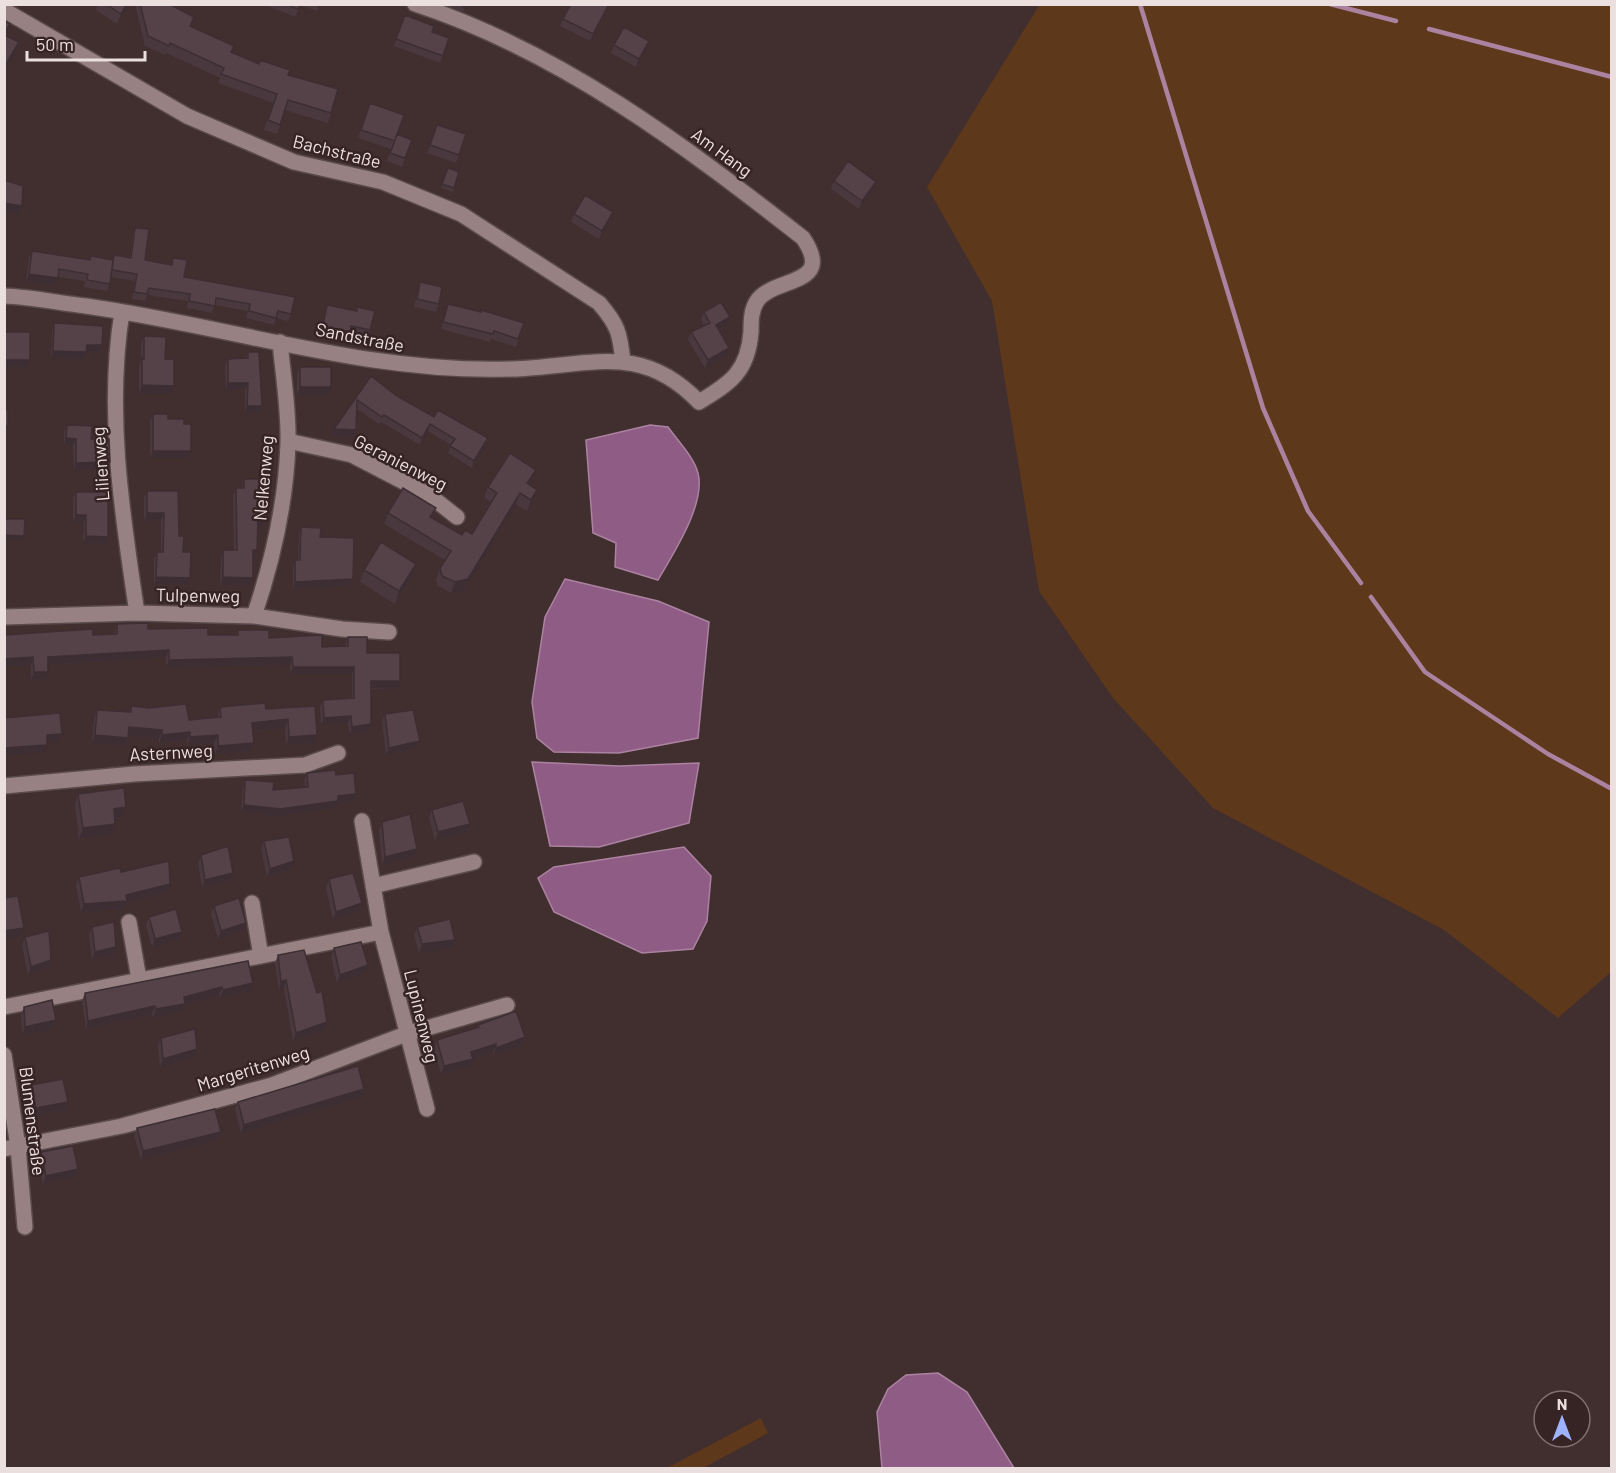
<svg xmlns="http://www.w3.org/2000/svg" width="1616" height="1473" font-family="Barlow,sans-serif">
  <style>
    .green { fill: #5d381b }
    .water { fill: #8f5c85; stroke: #ab83a0; stroke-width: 1.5 }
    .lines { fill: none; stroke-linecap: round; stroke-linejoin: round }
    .stream { stroke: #ab83a0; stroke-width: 4.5 }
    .street-casing { stroke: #5a4a4b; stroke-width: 18 }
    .street { stroke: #978182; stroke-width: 15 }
    .wall { fill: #49393f }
    .shaded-wall { fill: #3c2e33 }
    .building { fill: #554249; stroke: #3c2e33; stroke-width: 1.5 }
    .labels { text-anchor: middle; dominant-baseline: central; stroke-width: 5; stroke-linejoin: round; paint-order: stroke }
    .street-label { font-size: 18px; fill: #ecdfe0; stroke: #362425 }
  </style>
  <rect width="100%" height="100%" fill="#412e2f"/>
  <path class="green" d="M1040,4L1611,5V972L1558,1018L1444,930L1213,808L1113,698L1039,591L992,301L927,187Z
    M761,1418L768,1433L703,1468H667Z"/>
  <path class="water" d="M650,425L668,427C678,441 694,457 698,473C706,504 673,554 658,580L615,567L616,543L593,533L586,440Z
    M565,579L658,601L709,622L698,738L619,753L554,752L537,738L532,702L545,617Z
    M532,762L619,766L699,763L689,823L599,847L550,846Z
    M684,847L711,876L707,921L693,949L642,953L554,912L538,878L554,867Z
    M938,1373L967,1392L1014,1468H882L877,1412L888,1389L906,1375Z"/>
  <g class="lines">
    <path class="stream" d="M1140,4L1263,408L1308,511L1361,583
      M1330,4L1396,21
      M1429,29L1612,77
      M1371,597L1425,672L1548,754L1612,789"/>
    <g class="street-casing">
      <path id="street" d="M4,10L187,116L294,162L383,182L461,214L599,303C618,325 620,333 623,362
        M4,296C32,297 59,303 86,306C228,326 368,374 512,369C587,367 640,340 699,402C731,383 748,371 751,332C751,321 751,310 757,301C774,276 836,287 803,238C684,145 561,52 415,4
        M122,312C106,411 122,514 137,613
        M288,441L352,455L429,495L457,517
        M254,616C273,560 286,503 288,443C289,410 283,375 280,342
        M4,617L137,613L254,616L342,629L389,632
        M4,786L134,774L305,765L338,753
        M362,821L381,932L427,1109
        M373,886L474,862
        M252,903L261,956
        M129,922L139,979
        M4,1007L381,932
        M4,1055L18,1147L25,1227
        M4,1149L122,1126L272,1085L406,1034L507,1005"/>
    </g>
    <use href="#street" class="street"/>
  </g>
  <path class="wall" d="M98,4H130L117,24L96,10Z
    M135,4H169L194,17L190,26L232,52L259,64L288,75L331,113L328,123L285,110L277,134L264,130L273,103L218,83L220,78L166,53L165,55L145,46Z
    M264,4H319L317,11L300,5L295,17Z
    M449,4H466L463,12L449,6Z
    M609,4L607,10L590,41L560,26L563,19Z
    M405,15L432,32L449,38L440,63L394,46Z
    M649,41L646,49L636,67L611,53L614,45Z
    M370,103L395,140H412L402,167L387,161L391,149L358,138Z
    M437,125L466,134L456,163L427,153Z
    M448,168L459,172L453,192L441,188Z
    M834,181L873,190L859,209L831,189Z
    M574,214L610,220L599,239L571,222Z
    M135,228L145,260L171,264L173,258L184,277L291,314L288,321L276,318L274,325L246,318L248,311L215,305L212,313L187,308L188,301L147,295L145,301L132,299L135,281L111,277L107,291L84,287L85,281L58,277L55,285L26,281L29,258L32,251L89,260L91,256L112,260L114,255L130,257L133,234Z
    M420,282L439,304L436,312L414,307Z
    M448,304L524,323L516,347L491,339L490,342L441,329Z
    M327,305L356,311L357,307L370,330L368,337L350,333L348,338L321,333L325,312Z
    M704,312L730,317L727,325L719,330L726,356L705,368L688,340L691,332L704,325L701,320Z
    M54,323L102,345L100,352H86L84,359L51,358L52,330Z
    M144,336L165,359L174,386L171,394H139V366L141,360V344Z
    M248,352L262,406L260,413H245V390H226L225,366L228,359L245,358Z
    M300,367L328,395H297V375Z
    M371,376L397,396L486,445L472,468L448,453L451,445L428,431L420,445L381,422L379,424L357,409L356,430L354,437L331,436Z
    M153,414L184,424L188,458H150V421Z
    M67,425L91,439L107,469L74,470L73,445H64V432Z
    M536,470L532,480L529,485L533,501L527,511L516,504L464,590L451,593L438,586L436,579L440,568L445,560L384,524L388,513L433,519L462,535L472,534L491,502L484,498L488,487Z
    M244,479L260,488L267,519L264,527H258L255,558H253L250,585H220L221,557L223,550H234L233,495L236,488H242Z
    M147,491H178L179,536L190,578L187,585H154V559L157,552H161V520L144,521V498Z
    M76,492L106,544L83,543L84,522H73V498Z
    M301,527L320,537L353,579L350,585L293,589V566L295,560H298L299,534Z
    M416,564L412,576L395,604L360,582L364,570Z
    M117,624L208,635H236L238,630L269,638L322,647L345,646L348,637L367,653L397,689H371V724L368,732L350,734L348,723L321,725L320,707L323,700L352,698V674H290V665L166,667V657L48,665V672L46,679L31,680V665L4,666L93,635L114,634Z
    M131,706L189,720L217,717L220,707L266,709L315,706L314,743L286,745L285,728L253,731L254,743L250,751L215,754L214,743L187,746V740L159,743V738L129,736L125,746L92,743L94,718L97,710L129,712Z
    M385,714L417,748L386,755L382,721Z
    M307,773L336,775L356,794L354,801L338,802L336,808L277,816L241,812L243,787L245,780L273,790L305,787L304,780Z
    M78,794L126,807L122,818L115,819L111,834L79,839L75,805Z
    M432,810L470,824L467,832L435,841L429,818Z
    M382,822L417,849L414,857L382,865L379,830Z
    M264,841L291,869L267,877L261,849Z
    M201,855L233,873L230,881L202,888L198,863Z
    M121,872L170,884L167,892L127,902L124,909L81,912L76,885L79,877Z
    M329,879L362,903L359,911L333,920L326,888Z
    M214,906L246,923L243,931L218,939L211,914Z
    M149,917L182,932L179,940L152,947L146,925Z
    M92,927L116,947L114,955L92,960L89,935Z
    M417,927L452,948L419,953L414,935Z
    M25,937L51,960L48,968L28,975L22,945Z
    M334,948L365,973L337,983L331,957Z
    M278,955L327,1022L324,1030L293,1041L284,988L279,990L275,963Z
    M248,961L250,991L220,998L219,995L185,1004L182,1012L153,1018L152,1014L86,1029L82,1001L85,993Z
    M24,1007L56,1020L53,1029L22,1035L21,1015Z
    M478,1025L522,1045L493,1056V1052L472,1059L470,1067L441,1074L434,1048L437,1040L477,1028Z
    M161,1038L194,1057L160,1067L158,1046Z
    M31,1085L68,1102L65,1110L33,1116L28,1093Z
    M364,1089L361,1097L241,1133L235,1110L238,1102Z
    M137,1128L221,1132L218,1140L141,1160L134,1136Z
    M41,1152L78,1169L75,1177L43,1184L38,1160Z"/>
  <path class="shaded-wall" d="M127,4H130L117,24L121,14Z
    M609,4L607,10L590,41L593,34Z
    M649,41L646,49L636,67L639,59Z
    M19,42L16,51L4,71L5,66Z
    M876,182L873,190L859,209L862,201Z
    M4,203L22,206L19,214L4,212Z
    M613,212L610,220L599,239L602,231Z
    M29,274L58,278L55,285L26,281Z
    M730,317L727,325L713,333L716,325Z
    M87,345H102L100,352H84Z
    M729,348L726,356L705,368L708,360Z
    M53,351L86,352L84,359L51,358Z
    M7,360H30L27,367H4Z
    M228,383H248L245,390H226Z
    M142,385L174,386L171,394H139Z
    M300,387H331L328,395H297Z
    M247,406H262L260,413H245Z
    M430,424L428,431L420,445L422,438Z
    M4,426H8L5,434H4Z
    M334,429L356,430L354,437L331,436Z
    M66,438L76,439L73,445H64Z
    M488,438L486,445L472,468L474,461Z
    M153,451H191L188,458H150Z
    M110,462L107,469L74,470L76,463Z
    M536,470L532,480L523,494L527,483Z
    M537,490L533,501L527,511L531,500Z
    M520,493L516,504L464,590L451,593L455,582Z
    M147,513H164L161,520L144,521Z
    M76,515H86L84,522H73Z
    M258,519H267L264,527H255Z
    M4,535L24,536L23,540L4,539Z
    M86,536L108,537L106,544L83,543Z
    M253,550H257L255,558L250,557Z
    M416,564L412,576L395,604L399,591Z
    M156,577L190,578L187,585H154Z
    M223,577L253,578L250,585H220Z
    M353,579L350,585L293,589L295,582Z
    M169,650L166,657L45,665L48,657Z
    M33,657L31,665L4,666V659Z
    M292,657L290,665L166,667L169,660Z
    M293,667H354L352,674H290Z
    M34,672H48L46,679L31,680Z
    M371,681H400L397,689L368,688Z
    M351,716L348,723L321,725L324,718Z
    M288,719L285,728L249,731L252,723Z
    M371,724L368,732L350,734L352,727Z
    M129,727L162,730L159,738L126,736Z
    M190,732L187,740L159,743L162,735Z
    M62,734L59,741L44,742L47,735Z
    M95,735L128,738L125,746L92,743Z
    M218,735L214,743L187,746L190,737Z
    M317,735L314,743L286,745L289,737Z
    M420,741L417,748L386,755L389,748Z
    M254,743L250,751L215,754L218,746Z
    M47,745L45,752L4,755V748Z
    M356,794L354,801L338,802L336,808L277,816L241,812L244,805Z
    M126,807L122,818L110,819L114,809Z
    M115,824L111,834L79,839L83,828Z
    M470,824L467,832L435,841L438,832Z
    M417,849L414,857L382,865L385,857Z
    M294,861L291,869L267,877L270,869Z
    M233,873L230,881L202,888L205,880Z
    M170,884L167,892L127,902L124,909L81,912L84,904Z
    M362,903L359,911L333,920L336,912Z
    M246,923L243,931L218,939L221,931Z
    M24,928L21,936L4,939V931Z
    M182,932L179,940L152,947L155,939Z
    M455,940L452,948L419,953L422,944Z
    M116,947L114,955L92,960L95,952Z
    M51,960L48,968L28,975L31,967Z
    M368,965L365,973L337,983L340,975Z
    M286,980L284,988L279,990L281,982Z
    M253,983L250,991L220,998L223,990Z
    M222,987L219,995L185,1004L182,1012L153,1018L156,1009L184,997Z
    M155,1006L152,1014L86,1029L88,1021Z
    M56,1020L53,1029L22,1035L25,1027Z
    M327,1022L324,1030L293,1041L296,1033Z
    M525,1037L522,1045L493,1056L496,1048Z
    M496,1044L493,1052L468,1060L471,1052Z
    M197,1049L194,1057L160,1067L163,1059Z
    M473,1059L470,1067L441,1074L444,1066Z
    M364,1089L361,1097L241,1133L244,1125Z
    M68,1102L65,1110L33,1116L36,1108Z
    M221,1132L218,1140L141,1160L143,1151Z
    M78,1169L75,1177L43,1184L46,1176Z"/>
  <path class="building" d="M106,4H127L121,14Z
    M140,4H169L194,17L190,26L234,46L231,52L259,64L260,60L290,70L288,75L338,89L331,113L288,100L280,125L268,120L277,94L221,74L224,68L170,43L169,46L148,36Z
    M285,4H300L298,9Z
    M457,4H466L465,7Z
    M571,4L584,5L609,4L593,34L563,19Z
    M405,15L434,26L432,32L449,38L443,56L396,39Z
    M4,21L10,24L4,34Z
    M624,27L649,41L639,59L614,45Z
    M4,35L19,42L5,66H4Z
    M370,103L404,115L395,140L397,134L412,140L405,158L390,153L395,141L361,130Z
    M437,125L466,134L459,155L430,145Z
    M848,161L876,182L862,201L834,181Z
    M448,168L459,172L454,188L442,184Z
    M4,180L23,186L22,206L4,203Z
    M585,195L613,212L602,231L574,214Z
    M135,228L149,229L145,260L172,265L173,258L187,260L184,277L295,297L291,314L278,311L276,318L249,311L250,304L216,298L215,306L189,301L190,294L149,288L147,294L134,292L137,274L112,270L114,255L131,258Z
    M32,251L90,260L91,256L113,260L110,284L87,280L88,274L59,269L58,278L29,274Z
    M420,282L442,287L439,304L417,299Z
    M721,302L730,317L716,325L729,348L708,360L691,332L710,323L704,312Z
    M448,304L481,312V310L524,323L518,339L494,331L493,334L443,322Z
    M327,305L357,311V307L375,311L370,330L351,326L350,332L323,326Z
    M54,323L103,326L102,345H87L86,352L53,351Z
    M4,332H30V360H7V370H4Z
    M144,336L166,337L165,359H174V386L142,385V358L144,359Z
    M248,352H259L262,406H247L248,383H228V359L248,358Z
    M300,367H331V387H300Z
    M371,376L397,396L434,417L438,410L488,438L474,461L450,446L455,439L430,424L422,438L384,415L382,417L357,400L356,430L334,429Z
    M4,410H8V426H4Z
    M153,414H168V419H184V424H191V451H153Z
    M67,425L92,426L91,439H109L110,462L76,463V439L66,438Z
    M510,453L536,470L527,483L537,490L531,500L520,493L468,579L455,582L442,576L440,568L451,551L388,513L403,488L436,508L430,517L462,535L465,530L472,534L497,493L488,487Z
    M244,479H261L260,488H267V519H258L257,550H253V578L223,577V550H237L236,488H244Z
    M147,491H178L179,536H184L183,552H191L190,578L156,577L157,552H163L164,513H147Z
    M76,492H108V537L86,536V515H76Z
    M4,519H25L24,536L4,535Z
    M301,527L321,528L320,537L354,538L353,579L295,582V560H300Z
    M381,542L416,564L399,591L364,570Z
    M148,623V629L208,628V635H238V630H269V638L322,635V647L348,646V637H367V653H400V681H371V724L352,727L351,716L324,718L323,700L354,698V667H293L292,657L169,660V650L48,657V672H34L33,657L4,659V635L93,629V635L117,634V624Z
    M265,703L266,709L315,706L317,735L289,737L288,719L252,723L254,743L218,746V735L190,737V732L162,735V730L129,727L128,738L95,735L97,710L131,712V706L149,708L186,704L189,720L221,717L220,707Z
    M413,710L420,741L389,748L385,714Z
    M60,713L62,734L47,735V745L4,748V718Z
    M335,770L336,775L354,773L356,794L338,796V801L280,809L244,805L245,780L274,782L273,790L308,787L307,773Z
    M124,788L126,807L114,809L115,824L83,828L78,794Z
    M463,801L470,824L438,832L432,810Z
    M410,814L417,849L385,857L382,822Z
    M289,837L294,861L270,869L264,841Z
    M228,846L233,873L205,880L201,855Z
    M169,861L170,884L126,895L127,901L84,904L79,877L120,868L121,872Z
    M353,873L362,903L336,912L329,879Z
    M18,896L24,928L4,931V898Z
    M239,898L246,923L221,931L214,906Z
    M176,909L182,932L155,939L149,917Z
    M450,919L455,940L422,944L417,927Z
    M114,922L116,947L95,952L92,927Z
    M49,931L51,960L31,967L25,937Z
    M361,942L368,965L340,975L334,948Z
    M304,950L317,993L322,991L327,1022L296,1033L286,980L281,982L278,955Z
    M248,961L253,983L223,990L222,987L184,997L185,1004L156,1009L155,1006L88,1021L85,993Z
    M52,1000L56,1020L25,1027L24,1007Z
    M516,1011L525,1037L496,1048V1044L471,1052L473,1059L444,1066L437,1040L479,1027L478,1025Z
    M195,1029L197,1049L163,1059L161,1038Z
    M358,1066L364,1089L244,1125L238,1102Z
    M63,1079L68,1102L36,1108L31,1085Z
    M215,1109L221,1132L143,1151L137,1128Z
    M73,1146L78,1169L46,1176L41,1152Z"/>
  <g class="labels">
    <g class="street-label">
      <text transform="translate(337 151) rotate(14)">Bachstraße</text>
      <text transform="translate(722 152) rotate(36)">Am Hang</text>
      <text transform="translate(360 337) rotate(11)">Sandstraße</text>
      <text transform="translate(401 462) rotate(27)">Geranienweg</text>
      <text transform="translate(100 464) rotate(-94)">Lilienweg</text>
      <text transform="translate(263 478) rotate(-85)">Nelkenweg</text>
      <text transform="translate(198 595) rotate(1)">Tulpenweg</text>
      <text transform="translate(171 752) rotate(-3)">Asternweg</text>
      <text transform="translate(422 1016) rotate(76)">Lupinenweg</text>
      <text transform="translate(253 1068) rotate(-17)">Margeritenweg</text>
      <text transform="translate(33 1121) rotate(83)">Blumenstraße</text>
    </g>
  </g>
  <rect width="1616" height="1473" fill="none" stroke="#ecdfe0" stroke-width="12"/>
  <g transform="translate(1562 1419)"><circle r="28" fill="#362425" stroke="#7f6f70" stroke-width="1.5"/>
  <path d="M0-4.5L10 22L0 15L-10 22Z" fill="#9fb3fd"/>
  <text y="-9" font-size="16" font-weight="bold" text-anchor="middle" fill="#ecdfe0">N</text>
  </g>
  <path d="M27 51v9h118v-9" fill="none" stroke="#ecdfe0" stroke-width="3"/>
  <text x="36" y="51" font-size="18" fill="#ecdfe0" stroke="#362425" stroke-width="4.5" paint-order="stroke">50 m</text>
</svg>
